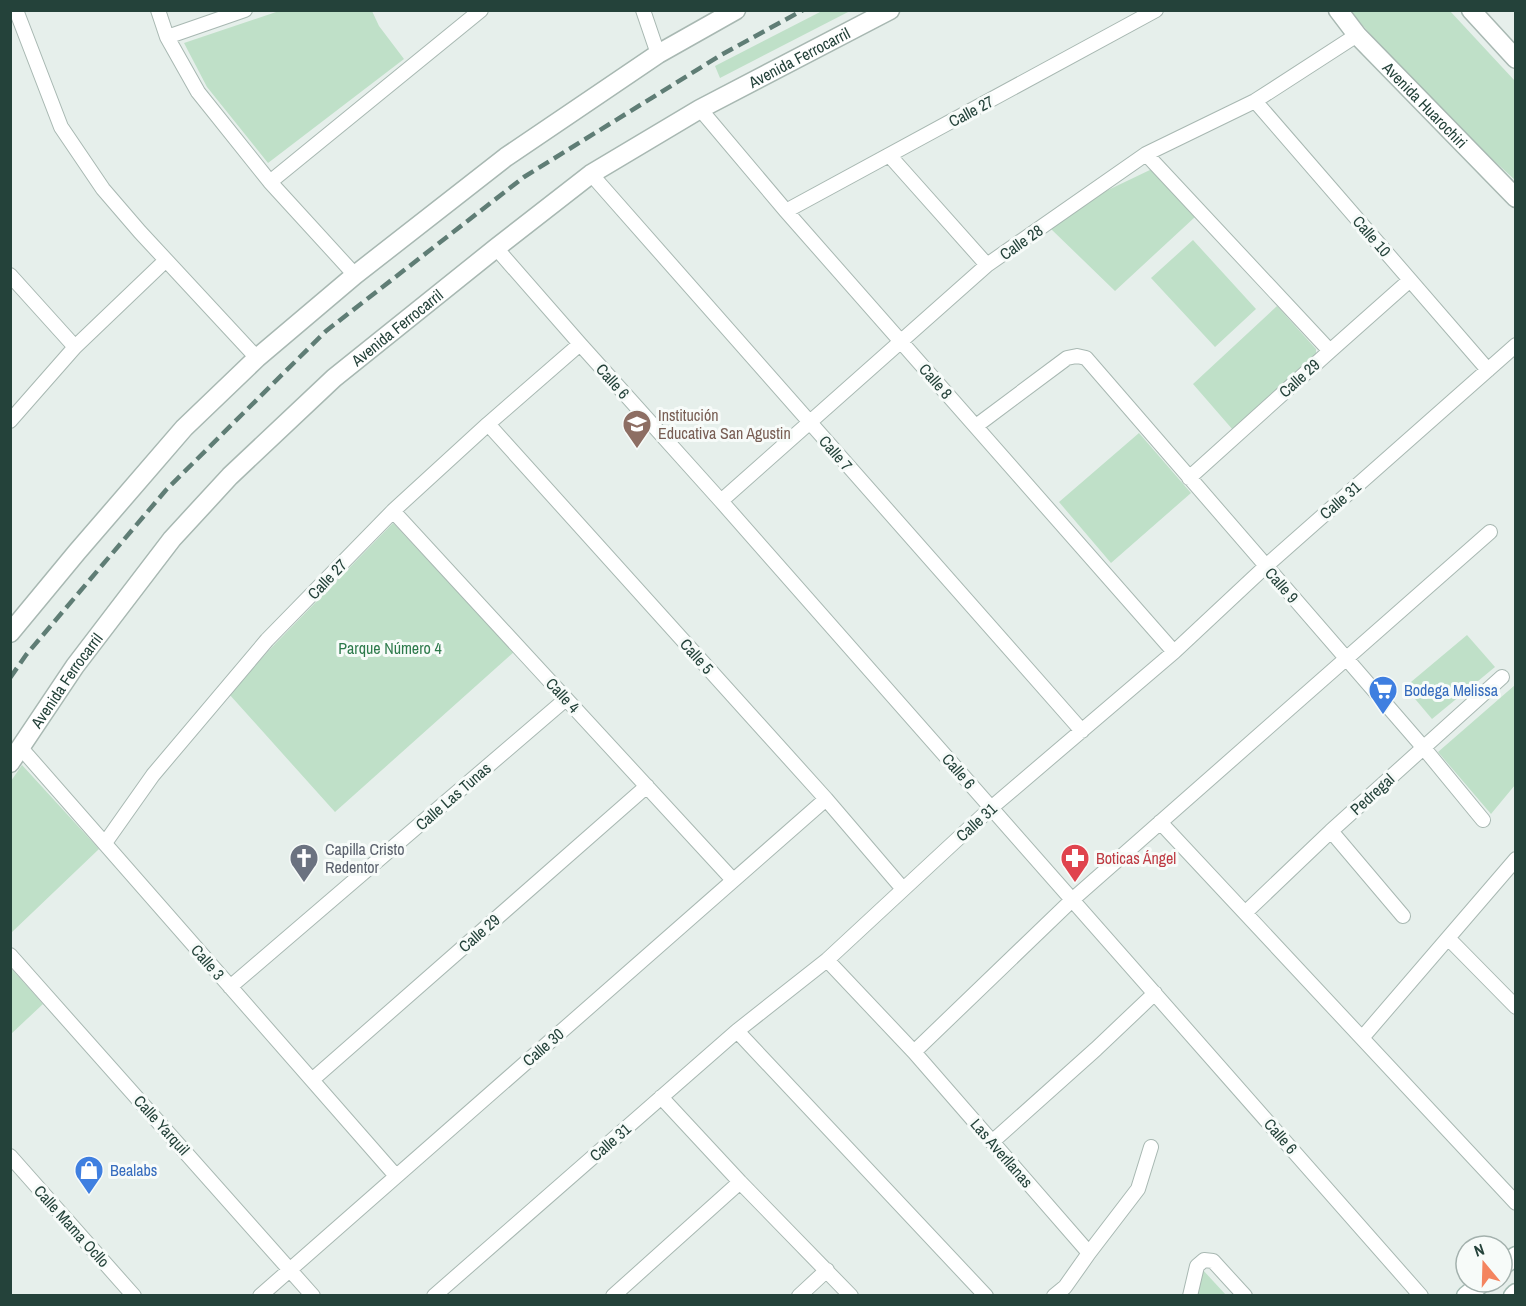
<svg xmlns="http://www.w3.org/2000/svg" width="1526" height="1306" font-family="'Archivo Narrow',sans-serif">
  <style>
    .green { fill: #bfe0c8 }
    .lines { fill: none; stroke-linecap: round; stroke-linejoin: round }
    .minor-casing { stroke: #a8b8b2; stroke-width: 16 }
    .tertiary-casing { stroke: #a8b8b2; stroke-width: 21 }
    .secondary-casing { stroke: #a4bbb3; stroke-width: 21 }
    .minor { stroke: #fff; stroke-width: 14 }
    .tertiary { stroke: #fff; stroke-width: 18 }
    .secondary { stroke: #fff; stroke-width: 18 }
    .rail { stroke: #5f7d75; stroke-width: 4.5; stroke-dasharray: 12 6; stroke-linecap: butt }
    .labels { text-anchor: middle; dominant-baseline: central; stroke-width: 6; stroke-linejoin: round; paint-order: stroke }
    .street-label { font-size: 16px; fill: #24423a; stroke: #f7fbf9 }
    .education-label { font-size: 16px; fill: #785e54; stroke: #f7fbf9; text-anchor: start }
    .park-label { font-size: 16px; fill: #2d7a4b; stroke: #f7fbf9 }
    .shop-label { font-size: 16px; fill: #366cbe; stroke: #f7fbf9; text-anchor: start }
    .worship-label { font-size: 16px; fill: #5b616d; stroke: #f7fbf9; text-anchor: start }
    .health-label { font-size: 16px; fill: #be3a42; stroke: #f7fbf9; text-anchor: start }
  </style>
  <rect width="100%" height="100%" fill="#e6efeb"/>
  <path class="green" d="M279,11H372L379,26L404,59L268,163L207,87L184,43Z
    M822,11H850L720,78L715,66Z
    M1350,11H1450L1515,81V180L1492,159L1379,44Z
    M1152,169L1195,217L1115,291L1050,228L1106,191Z
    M1193,240L1256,309L1215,347L1151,278Z
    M1277,306L1316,349V355L1233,430L1193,384Z
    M1139,433L1191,493L1111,563L1059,502Z
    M393,523L514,652L335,812L229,694L274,645Z
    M1467,635L1495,667L1432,719L1405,687Z
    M1515,685V785L1491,814L1438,752Z
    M22,765L99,849L11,933V781Z
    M10,967L43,1004L11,1034H10Z
    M1202,1269L1226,1295L1196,1296Z"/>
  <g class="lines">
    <g class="minor-casing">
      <path id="minor" d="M16,10L61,127L103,189L140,232L257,358
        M158,10L167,37L198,92L270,182L355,275
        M643,10L658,54
        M167,37L245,10
        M1255,101L1488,370
        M700,109L786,211L1174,652
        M1146,154L1330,351
        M889,155L987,265
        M591,174L1082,731
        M270,182L481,10
        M786,211L1156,10
        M496,248L580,344L721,501L1421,1296
        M10,275L75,347
        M10,421L75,347L166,260
        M488,424L826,799L903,889
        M976,426L1067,358L1077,356L1086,358L1423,747L1483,820
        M1189,478L1330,351L1410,280
        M721,501L987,265L1146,154L1255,101L1357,35
        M393,511L733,880
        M21,748L396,1176
        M1160,822L1516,1203
        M1331,831L1403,916
        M105,843L153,775L267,640L393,511L488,424L580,344
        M1245,913L1331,831L1502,677
        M1448,938L1516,1007
        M10,955L313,1296
        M827,960L914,1052L1089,1253
        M230,987L566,699
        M737,1031L986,1296
        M1362,1038L1516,859
        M914,1052L1072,900L1490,532
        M312,1080L647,786
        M661,1097L740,1182L851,1296
        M992,1142L1096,1049L1155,993
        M10,1156L134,1296
        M260,1296L826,799
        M434,1296L737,1031L827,960L991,808L1174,652L1266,566L1516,345
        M613,1296L740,1182
        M799,1296L827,1270
        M1054,1296L1065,1287L1089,1253L1138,1189L1151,1147
        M1190,1296L1197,1266L1204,1260L1213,1261L1245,1296"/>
    </g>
    <g class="tertiary-casing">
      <g id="tertiary">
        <path id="s1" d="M1338,10L1357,35L1516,198"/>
        <path d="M1471,10L1516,59"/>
        <path d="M10,633L77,552L184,428L257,358L355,275L506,157L658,54L736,10"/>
        <path id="s2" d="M10,763L75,666L172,539L230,476L334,378L496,248L591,174L700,109L890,10"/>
      </g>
    </g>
    <g class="secondary-casing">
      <path id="secondary" d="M1502,1266L1516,1256
        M1466,1296L1483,1282
        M1513,1296L1516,1293"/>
    </g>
    <use href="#minor" class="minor"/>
    <use href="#tertiary" class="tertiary"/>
    <use href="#secondary" class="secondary"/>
    <path class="rail" d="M10,678L26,655L166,490L326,331L524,177L721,55L803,10"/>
  </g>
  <defs>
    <g id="school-pin" transform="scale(1.5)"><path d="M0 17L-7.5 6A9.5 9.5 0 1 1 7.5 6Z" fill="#8d6e63" stroke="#f7fbf9"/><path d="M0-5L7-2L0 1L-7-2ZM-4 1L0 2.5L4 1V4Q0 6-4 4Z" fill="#fff"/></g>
    <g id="supermarket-pin" transform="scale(1.5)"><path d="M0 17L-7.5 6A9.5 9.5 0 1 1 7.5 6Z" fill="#3f7fe0" stroke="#f7fbf9"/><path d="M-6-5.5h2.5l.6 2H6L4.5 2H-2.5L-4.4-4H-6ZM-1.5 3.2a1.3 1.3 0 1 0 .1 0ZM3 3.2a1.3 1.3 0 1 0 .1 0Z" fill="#fff"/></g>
    <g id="church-pin" transform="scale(1.5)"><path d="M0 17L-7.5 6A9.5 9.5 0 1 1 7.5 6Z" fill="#6b7280" stroke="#f7fbf9"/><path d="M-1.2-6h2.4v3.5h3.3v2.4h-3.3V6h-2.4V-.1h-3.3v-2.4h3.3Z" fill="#fff"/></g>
    <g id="pharmacy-pin" transform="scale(1.5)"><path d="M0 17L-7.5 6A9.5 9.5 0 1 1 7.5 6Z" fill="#e0444e" stroke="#f7fbf9"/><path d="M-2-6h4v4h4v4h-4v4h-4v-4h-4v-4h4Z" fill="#fff"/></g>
    <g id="shop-pin" transform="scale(1.5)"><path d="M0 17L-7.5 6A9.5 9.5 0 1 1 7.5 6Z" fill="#3f7fe0" stroke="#f7fbf9"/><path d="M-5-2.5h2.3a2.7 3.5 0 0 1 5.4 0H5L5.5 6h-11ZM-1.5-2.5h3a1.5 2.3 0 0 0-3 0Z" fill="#fff"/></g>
  </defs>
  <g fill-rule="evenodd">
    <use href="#school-pin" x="637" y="424"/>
    <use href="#supermarket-pin" x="1383" y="690"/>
    <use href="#church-pin" x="304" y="858"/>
    <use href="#pharmacy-pin" x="1075" y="858"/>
    <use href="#shop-pin" x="89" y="1170"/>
  </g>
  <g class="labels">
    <g class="street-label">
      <text stroke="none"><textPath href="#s2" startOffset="1072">Avenida Ferrocarril</textPath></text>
      <text stroke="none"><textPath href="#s1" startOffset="129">Avenida Huarochiri</textPath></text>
      <text transform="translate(971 111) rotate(-28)">Calle 27</text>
      <text transform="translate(1372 236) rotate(49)">Calle 10</text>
      <text transform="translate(1021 242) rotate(-35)">Calle 28</text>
      <text stroke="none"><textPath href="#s2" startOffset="586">Avenida Ferrocarril</textPath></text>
      <text transform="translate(1299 378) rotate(-42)">Calle 29</text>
      <text transform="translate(613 381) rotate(48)">Calle 6</text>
      <text transform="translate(936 381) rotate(49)">Calle 8</text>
      <text transform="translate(836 453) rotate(49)">Calle 7</text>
      <text transform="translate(1340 500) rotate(-41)">Calle 31</text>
      <text transform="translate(327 579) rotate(-46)">Calle 27</text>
      <text transform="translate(1282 585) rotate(49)">Calle 9</text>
      <text transform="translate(697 656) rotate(48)">Calle 5</text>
      <text stroke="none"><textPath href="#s2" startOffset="100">Avenida Ferrocarril</textPath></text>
      <text transform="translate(563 695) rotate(47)">Calle 4</text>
      <text transform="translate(959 771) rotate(49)">Calle 6</text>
      <text transform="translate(1372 794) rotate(-42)">Pedregal</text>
      <text transform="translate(453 796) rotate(-41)">Calle Las Tunas</text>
      <text transform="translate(976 822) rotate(-42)">Calle 31</text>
      <text transform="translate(479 933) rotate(-41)">Calle 29</text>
      <text transform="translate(208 962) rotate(49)">Calle 3</text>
      <text transform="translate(543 1047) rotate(-41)">Calle 30</text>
      <text transform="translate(162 1125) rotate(48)">Calle Yarquil</text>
      <text transform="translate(1281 1136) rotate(49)">Calle 6</text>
      <text transform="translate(610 1142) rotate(-41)">Calle 31</text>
      <text transform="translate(1002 1153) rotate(49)">Las Averllanas</text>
      <text transform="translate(72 1226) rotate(48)">Calle Mama Ocllo</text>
    </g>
    <g class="education-label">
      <text x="658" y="415">Institución<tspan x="658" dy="18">Educativa San Agustin</tspan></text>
    </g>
    <g class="park-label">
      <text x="390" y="648">Parque Número 4</text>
    </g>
    <g class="shop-label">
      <text x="1404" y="690">Bodega Melissa</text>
      <text x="110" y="1170">Bealabs</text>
    </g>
    <g class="worship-label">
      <text x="325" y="849">Capilla Cristo<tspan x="325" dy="18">Redentor</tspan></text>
    </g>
    <g class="health-label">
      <text x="1096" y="858">Boticas Ángel</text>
    </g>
  </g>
  <rect width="1526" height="1306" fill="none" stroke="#24423a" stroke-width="24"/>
  <g transform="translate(1484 1264) rotate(341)"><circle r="28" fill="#f7fbf9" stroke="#a3b1ad" stroke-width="1.5"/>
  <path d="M0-4.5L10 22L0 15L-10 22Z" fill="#f4845f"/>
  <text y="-9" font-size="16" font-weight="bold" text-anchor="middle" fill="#24423a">N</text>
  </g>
</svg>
